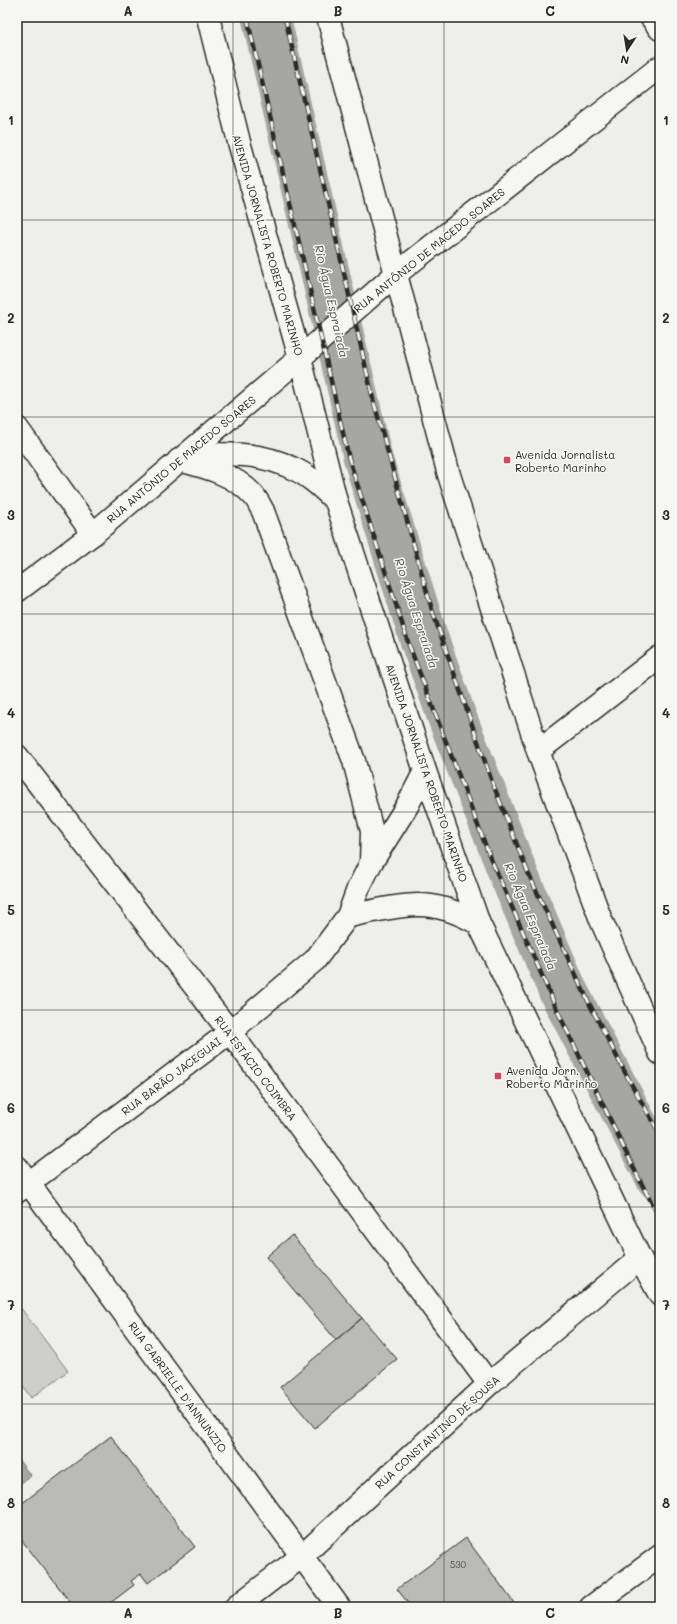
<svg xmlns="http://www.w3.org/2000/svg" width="677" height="1624" font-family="Mali,sans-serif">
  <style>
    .green { fill: #cececa; stroke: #7c7c7a }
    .water { fill: #a6a6a3; stroke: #757573 }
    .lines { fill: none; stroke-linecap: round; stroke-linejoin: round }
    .river { stroke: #a6a6a3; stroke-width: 49 }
    .building { fill: #babab7; stroke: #2b2b2b }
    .minor-casing { stroke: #2b2b2b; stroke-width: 25 }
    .secondary-casing { stroke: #2b2b2b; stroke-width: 25 }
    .primary-casing { stroke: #2b2b2b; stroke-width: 25 }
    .minor { stroke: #f6f6f2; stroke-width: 22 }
    .secondary { stroke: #f6f6f2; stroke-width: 22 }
    .primary { stroke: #f6f6f2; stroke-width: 22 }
    .rail-casing { stroke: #2b2b2b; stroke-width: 4.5 }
    .rail { stroke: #f6f6f2; stroke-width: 3; stroke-dasharray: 9; stroke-linecap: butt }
    .grid { fill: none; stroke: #2b2b2b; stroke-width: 1; stroke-opacity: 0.55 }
    .poi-dot { fill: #d1495b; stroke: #f6f6f2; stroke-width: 1.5 }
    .labels { text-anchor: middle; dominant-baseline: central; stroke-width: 3; stroke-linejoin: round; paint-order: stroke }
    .number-label { font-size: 9px; fill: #4f4f4e }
    .street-label { font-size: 11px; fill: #2b2b2b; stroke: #f6f6f2 }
    .poi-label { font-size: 11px; fill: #2b2b2b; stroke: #f6f6f2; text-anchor: start }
    .water-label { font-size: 12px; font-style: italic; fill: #565655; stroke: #f6f6f2 }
    .neatline { fill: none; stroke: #2b2b2b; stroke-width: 1.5 }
    .grid-label { font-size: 13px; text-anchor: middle; font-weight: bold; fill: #2b2b2b }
  </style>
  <rect width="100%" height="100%" fill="#eeeeea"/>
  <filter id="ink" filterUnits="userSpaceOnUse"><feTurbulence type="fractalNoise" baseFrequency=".025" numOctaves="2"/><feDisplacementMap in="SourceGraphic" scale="8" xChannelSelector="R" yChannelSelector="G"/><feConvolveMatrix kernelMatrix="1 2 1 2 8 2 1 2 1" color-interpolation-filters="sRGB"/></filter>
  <g filter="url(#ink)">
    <path class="green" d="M17,1303L68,1371L31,1398L17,1378Z"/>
    <path class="water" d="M17,1458L31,1476L17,1486Z"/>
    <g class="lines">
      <path class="river" d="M266,17L368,459L424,639L453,720L515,878L563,991L660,1177"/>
    </g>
    <path class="building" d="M292,1235L362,1318L336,1340L266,1257Z
      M362,1318L397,1359L315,1428L280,1387Z
      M111,1436L195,1547L148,1583L141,1574L131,1581L134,1585L105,1607H74L17,1534V1507Z
      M466,1538L514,1603L508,1607H411L397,1589Z"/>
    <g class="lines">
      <g class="minor-casing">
        <path id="minor" d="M651,17L660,29
          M396,274L660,67
          M17,428L93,534
          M538,751L660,657
          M17,756L230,1032L489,1384
          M17,1167L339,1607
          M18,1191L230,1032L315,960L348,916
          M236,1607L302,1556L489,1384L640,1258
          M591,1607L660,1556"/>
      </g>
      <g class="secondary-casing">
        <path id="secondary" d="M17,591L93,534L300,358L396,274"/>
      </g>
      <g class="primary-casing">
        <path id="primary" d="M208,17L239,142L300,358L336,501L425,771L479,924L640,1258L660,1295
          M328,17L449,475L538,751L601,920L660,1053
          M186,455C222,454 259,451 292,468C309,475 323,489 336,501
          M179,460C206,467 234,474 253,495C257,499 260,506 263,511L354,761L372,831L371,863
          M348,916L358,889L371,863L407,806L425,771
          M348,916C371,912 395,905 418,905C439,905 462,914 479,924"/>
      </g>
      <use href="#minor" class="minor"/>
      <use href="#secondary" class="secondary"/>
      <use href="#primary" class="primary"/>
      <g class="rail-casing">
        <path id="rail" d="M247,17L349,459L409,645L490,857L558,1012L638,1177L660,1218
          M285,17L373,399L432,610L491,779L529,875L590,1005L629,1080L660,1134"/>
      </g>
      <use href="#rail" class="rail"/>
    </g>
  </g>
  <path class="grid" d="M233,17V1607M444,17V1607M17,220H660M17,417H660M17,614H660M17,812H660M17,1010H660M17,1207H660M17,1404H660"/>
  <g class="poi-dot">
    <rect x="503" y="456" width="8" height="8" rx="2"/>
    <rect x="494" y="1072" width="8" height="8" rx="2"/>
  </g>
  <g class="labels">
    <g class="number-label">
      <text x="458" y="1564">530</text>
    </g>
    <g class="street-label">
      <text transform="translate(268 245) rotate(74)">AVENIDA JORNALISTA ROBERTO MARINHO</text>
      <text transform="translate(429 250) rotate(-39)">RUA ANTÔNIO DE MACEDO SOARES</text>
      <text transform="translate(181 459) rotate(-40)">RUA ANTÔNIO DE MACEDO SOARES</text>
      <text transform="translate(427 773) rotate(71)">AVENIDA JORNALISTA ROBERTO MARINHO</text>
      <text transform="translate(256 1068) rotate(53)">RUA ESTÁCIO COIMBRA</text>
      <text transform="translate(171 1076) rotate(-37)">RUA BARÃO JACEGUAI</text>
      <text transform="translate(178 1387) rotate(54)">RUA GABRIELLE D'ANNUNZIO</text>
      <text transform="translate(437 1432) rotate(-42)">RUA CONSTANTINO DE SOUSA</text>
    </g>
    <g class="poi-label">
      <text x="515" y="454">Avenida Jornalista<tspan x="515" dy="13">Roberto Marinho</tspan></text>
      <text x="506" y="1070">Avenida Jorn.<tspan x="506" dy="13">Roberto Marinho</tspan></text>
    </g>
    <g class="water-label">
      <text transform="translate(332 301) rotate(77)">Rio Água Espraiada</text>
      <text transform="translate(417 613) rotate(72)">Rio Água Espraiada</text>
      <text transform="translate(531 916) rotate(67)">Rio Água Espraiada</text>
    </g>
  </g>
  <rect width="677" height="1624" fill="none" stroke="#f6f6f2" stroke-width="44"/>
  <g transform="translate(627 50) rotate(192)" stroke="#f6f6f2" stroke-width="3" paint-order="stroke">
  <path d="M0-3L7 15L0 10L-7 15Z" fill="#2b2b2b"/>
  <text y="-6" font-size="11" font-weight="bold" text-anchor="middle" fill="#2b2b2b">N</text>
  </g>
  <rect x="22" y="22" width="633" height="1580" class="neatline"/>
  <g class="grid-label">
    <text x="128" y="16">A</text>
    <text x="338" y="16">B</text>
    <text x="550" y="16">C</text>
    <text x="11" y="125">1</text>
    <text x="666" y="125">1</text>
    <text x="11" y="323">2</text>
    <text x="666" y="323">2</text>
    <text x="11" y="520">3</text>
    <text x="666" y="520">3</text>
    <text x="11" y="718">4</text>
    <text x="666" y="718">4</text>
    <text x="11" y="915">5</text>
    <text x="666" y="915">5</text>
    <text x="11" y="1113">6</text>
    <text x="666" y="1113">6</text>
    <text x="11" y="1310">7</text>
    <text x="666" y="1310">7</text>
    <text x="11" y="1508">8</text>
    <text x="666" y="1508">8</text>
    <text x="128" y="1618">A</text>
    <text x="338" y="1618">B</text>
    <text x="550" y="1618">C</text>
  </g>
</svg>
